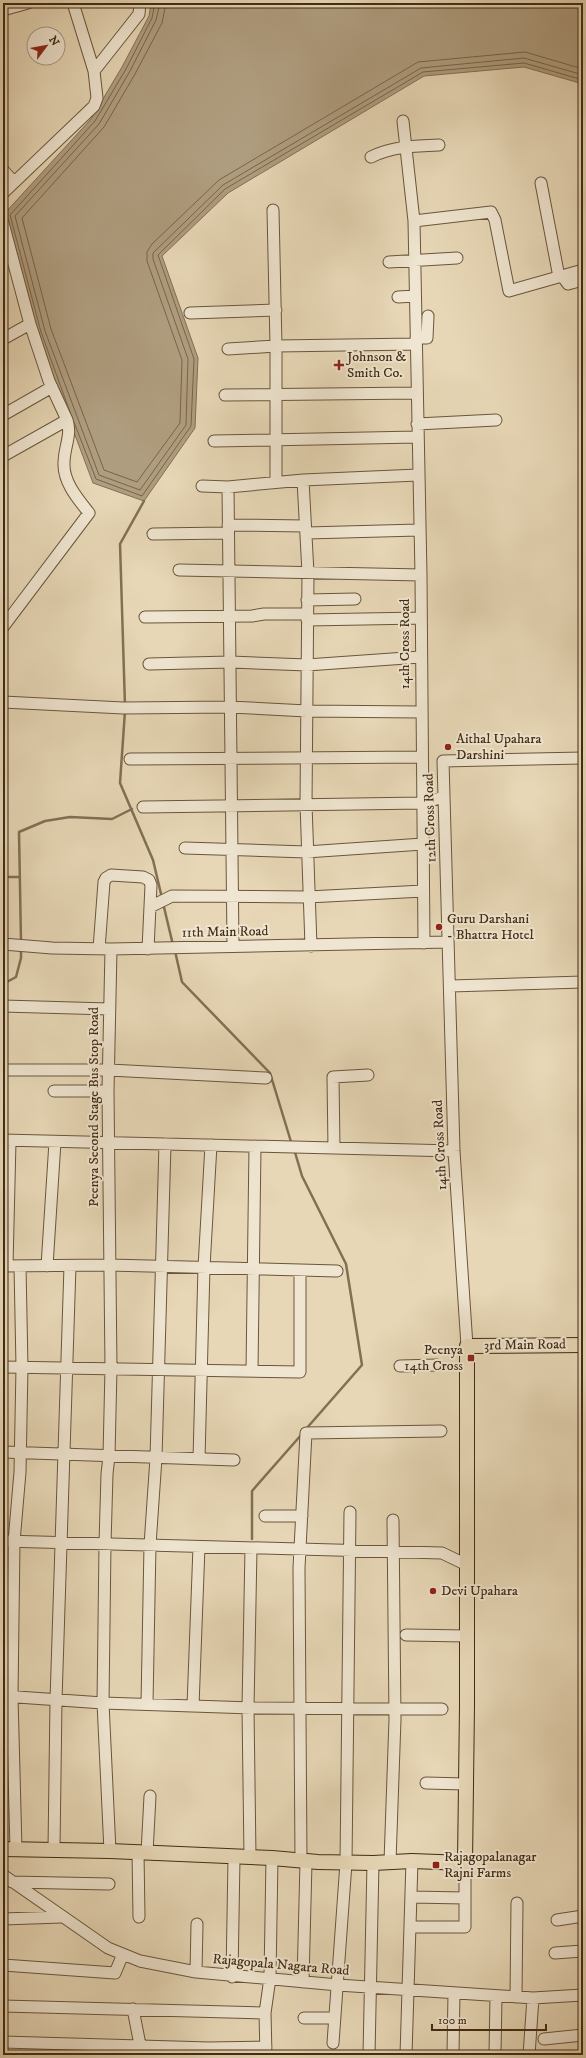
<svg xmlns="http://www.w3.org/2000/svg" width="586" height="2058" font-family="'IM FELL DW Pica',serif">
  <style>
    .water { fill: #af9d7f; stroke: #836f54 }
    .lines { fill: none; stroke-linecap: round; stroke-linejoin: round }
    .shore { stroke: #78644a; stroke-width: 1 }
    .stream { stroke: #836f54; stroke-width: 2.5 }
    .minor-casing { stroke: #6a563c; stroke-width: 13 }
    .major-casing { stroke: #412b14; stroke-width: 16 }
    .minor { stroke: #efe5d0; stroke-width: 11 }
    .major { stroke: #e7d7b6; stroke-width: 14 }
    .poi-dot { fill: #8f2418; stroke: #efe5d0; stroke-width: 1.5 }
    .labels { text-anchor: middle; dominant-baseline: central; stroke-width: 4; stroke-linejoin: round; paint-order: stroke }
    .poi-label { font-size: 14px; fill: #412b14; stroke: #efe5d0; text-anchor: start }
    .street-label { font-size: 14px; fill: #412b14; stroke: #efe5d0 }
  </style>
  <rect width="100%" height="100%" fill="#e7d7b6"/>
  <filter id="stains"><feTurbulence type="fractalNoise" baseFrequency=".005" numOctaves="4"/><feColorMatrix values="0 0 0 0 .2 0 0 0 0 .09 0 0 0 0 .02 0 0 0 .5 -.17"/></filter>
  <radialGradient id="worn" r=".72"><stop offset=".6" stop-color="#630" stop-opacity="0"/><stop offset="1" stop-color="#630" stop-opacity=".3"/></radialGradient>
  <path class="water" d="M151,3H583V84L524,67L424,76L228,193L162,256L198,358L195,428L144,501L93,483L37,334L5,213L91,119L122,67L149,16Z"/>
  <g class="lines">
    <path class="shore" d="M160,3L156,20L130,71L99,124L15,216L45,331L99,475L140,490L186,425L188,359L153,259V253L223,185L421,68L524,58L583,75
      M166,3L162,23L135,74L104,127L22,218L51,329L104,470L137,482L180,423L182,360L147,261V252L152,244L219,180L418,62L525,52L583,69
      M70,412L41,332L10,215L95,121L126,69L152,18L155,3
      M74,422L96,479L142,496L191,426L194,359L158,255L225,189L423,72L524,63L583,80"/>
    <path class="stream" d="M125,706L120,544L144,501
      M125,711L120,783L153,860L162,898
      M3,877H20
      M163,903L173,945
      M21,942L19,832L45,821L70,817L112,819L132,809
      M175,951L182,982L270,1073L292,1145
      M3,984L16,977L21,958V949
      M294,1149L302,1176L346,1264L362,1365L306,1429
      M252,1539V1491L302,1434"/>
    <g class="minor-casing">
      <path id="minor" d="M73,3L94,71
        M3,10L28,3
        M403,121L414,221L421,575L424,943
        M371,157C393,146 415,146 439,145
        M3,170L13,181
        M541,183L559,277
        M3,193L94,106L97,98L94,71L139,14L140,3
        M273,210L276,346V482
        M414,221L491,212L495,220L509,291L583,270
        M3,223L30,324L49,381L67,420
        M389,262L457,258
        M562,276L568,284L583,280
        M398,297L415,296
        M190,313L276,310
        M416,338H427L428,316
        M3,339L30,324
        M228,349L276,346L416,344
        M225,395L417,393
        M3,415L52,387
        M417,424L496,420
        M214,441L417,437
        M3,456L67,420C72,435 64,447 64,463C63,482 78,499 89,513L3,627
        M303,480L308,573L306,804L311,946
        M202,486L228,487L303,480L418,475
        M228,487L233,945
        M228,525L305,526
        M307,533L418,530
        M153,534L228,533
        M179,570L421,575
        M307,600L355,599
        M145,617L252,616L264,614H307
        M307,620L420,618
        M149,664L230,662L307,665L420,657
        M3,702L123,708L230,707L307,711L421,712
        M130,759L422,757
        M143,807L422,803L444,797
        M185,848L306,852L423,844
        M150,907L172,896L308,897L423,891
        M3,944L52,948L111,949L448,942
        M99,949L104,882L106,878L111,875L143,877L149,880L151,885L148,949
        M450,986L583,982
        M3,1006L109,1009
        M3,1070H109L266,1078
        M54,1091H108
        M3,1140L454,1151
        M334,1148L333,1077L368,1075
        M3,1266L109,1265L337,1271
        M7,1266L10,1141
        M47,1266L55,1142
        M467,1346L454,1151L443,761L583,758
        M400,1366L437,1365
        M3,1367L300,1372V1270
        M252,1371L255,1146
        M3,1452L234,1460
        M199,1459L204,1267L211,1145
        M265,1516H302
        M3,1541L442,1553L467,1565
        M406,1635L467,1636
        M3,1696L103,1703L252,1708L442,1709
        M147,1704L150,1545L156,1458L165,1144
        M193,1706L199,1547
        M426,1783L465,1784
        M16,1849L12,1697L14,1542L20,1472L22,1367L20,1266
        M54,1849L56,1700L70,1266
        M110,1851L103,1703L105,1544L107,1474L109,1456L111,1368L108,1091L111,949
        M138,1852L139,1917
        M147,1853L150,1796
        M250,1857L248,1708L251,1548
        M301,1861L299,1568L306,1433L441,1431
        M390,1862L395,1719L393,1520
        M3,1875L108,1948L140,1961L196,1972L338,1985L533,1998L583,1995
        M12,1882L109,1884
        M411,1897L465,1898
        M3,1919L61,1917
        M557,1920L583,1916
        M411,1927H465V1863
        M555,1953L583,1951
        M3,1965L115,1973L123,1954
        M196,1972L197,1924
        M232,1977L234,1858
        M303,1982L306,1862
        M516,1997L517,1903
        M3,2006L265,2013
        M133,2009L142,2055
        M304,2018H335
        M544,2039L583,2035
        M3,2042L209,2048L266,2047
        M333,2043L346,1863L350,1512
        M266,2055L265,2013L270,1978L272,1858
        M369,2055L373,1863
        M406,2055L412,1861
        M453,2055L454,1993
        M495,2055L496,1996
        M529,2055L533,1998"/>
    </g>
    <g class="major-casing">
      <path id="major" d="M3,1849L110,1851L272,1858L318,1862L373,1863L412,1861L465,1863L467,1706V1346L583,1345"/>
    </g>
    <use href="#minor" class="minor"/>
    <use href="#major" class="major"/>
  </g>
  <g class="poi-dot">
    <path d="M337 359h4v4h4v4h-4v4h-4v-4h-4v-4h4z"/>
    <circle cx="448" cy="747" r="4"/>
    <circle cx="439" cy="927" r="4"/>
    <rect x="467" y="1354" width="8" height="8" rx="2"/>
    <circle cx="433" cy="1591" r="4"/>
    <rect x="432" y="1861" width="8" height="8" rx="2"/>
  </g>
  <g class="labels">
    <g class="poi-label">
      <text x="347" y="357">Johnson &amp;<tspan x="347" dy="16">Smith Co.</tspan></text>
      <text x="456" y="739">Aithal Upahara<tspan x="456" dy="16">Darshini</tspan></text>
      <text x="447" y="919">Guru Darshani<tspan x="447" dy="16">- Bhattra Hotel</tspan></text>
      <text x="463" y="1350" text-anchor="end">Peenya<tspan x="463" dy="16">14th Cross</tspan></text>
      <text x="441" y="1591">Devi Upahara</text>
      <text x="444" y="1857">Rajagopalanagar<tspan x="444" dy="16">Rajni Farms</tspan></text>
    </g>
    <g class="street-label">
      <text transform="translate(405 644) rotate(-90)">14th Cross Road</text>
      <text transform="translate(430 818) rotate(-92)">12th Cross Road</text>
      <text transform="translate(225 932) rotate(-1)">11th Main Road</text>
      <text transform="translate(94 1107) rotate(-90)">Peenya Second Stage Bus Stop Road</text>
      <text transform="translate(440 1145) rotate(-93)">14th Cross Road</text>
      <text transform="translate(525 1345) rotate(-1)">3rd Main Road</text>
      <text transform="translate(281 1965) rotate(5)">Rajagopala Nagara Road</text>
    </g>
  </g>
  <rect width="586" height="2058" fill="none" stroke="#e7d7b6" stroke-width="16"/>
  <rect x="4" y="4" width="578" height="2050" fill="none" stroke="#412b14" stroke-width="2"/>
  <rect x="8" y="8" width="570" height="2042" fill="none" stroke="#412b14"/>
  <g transform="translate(46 46) rotate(58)"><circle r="19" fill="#efe5d0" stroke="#a99b85"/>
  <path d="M0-3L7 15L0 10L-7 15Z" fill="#8f2418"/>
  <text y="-6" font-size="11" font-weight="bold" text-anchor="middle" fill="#412b14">N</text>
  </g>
  <path d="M432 2024v6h114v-6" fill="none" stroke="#412b14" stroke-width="2"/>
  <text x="438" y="2024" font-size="12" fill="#412b14" stroke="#efe5d0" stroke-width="3" paint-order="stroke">100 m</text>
  <rect width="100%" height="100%" filter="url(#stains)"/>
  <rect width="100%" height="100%" fill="url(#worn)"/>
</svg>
